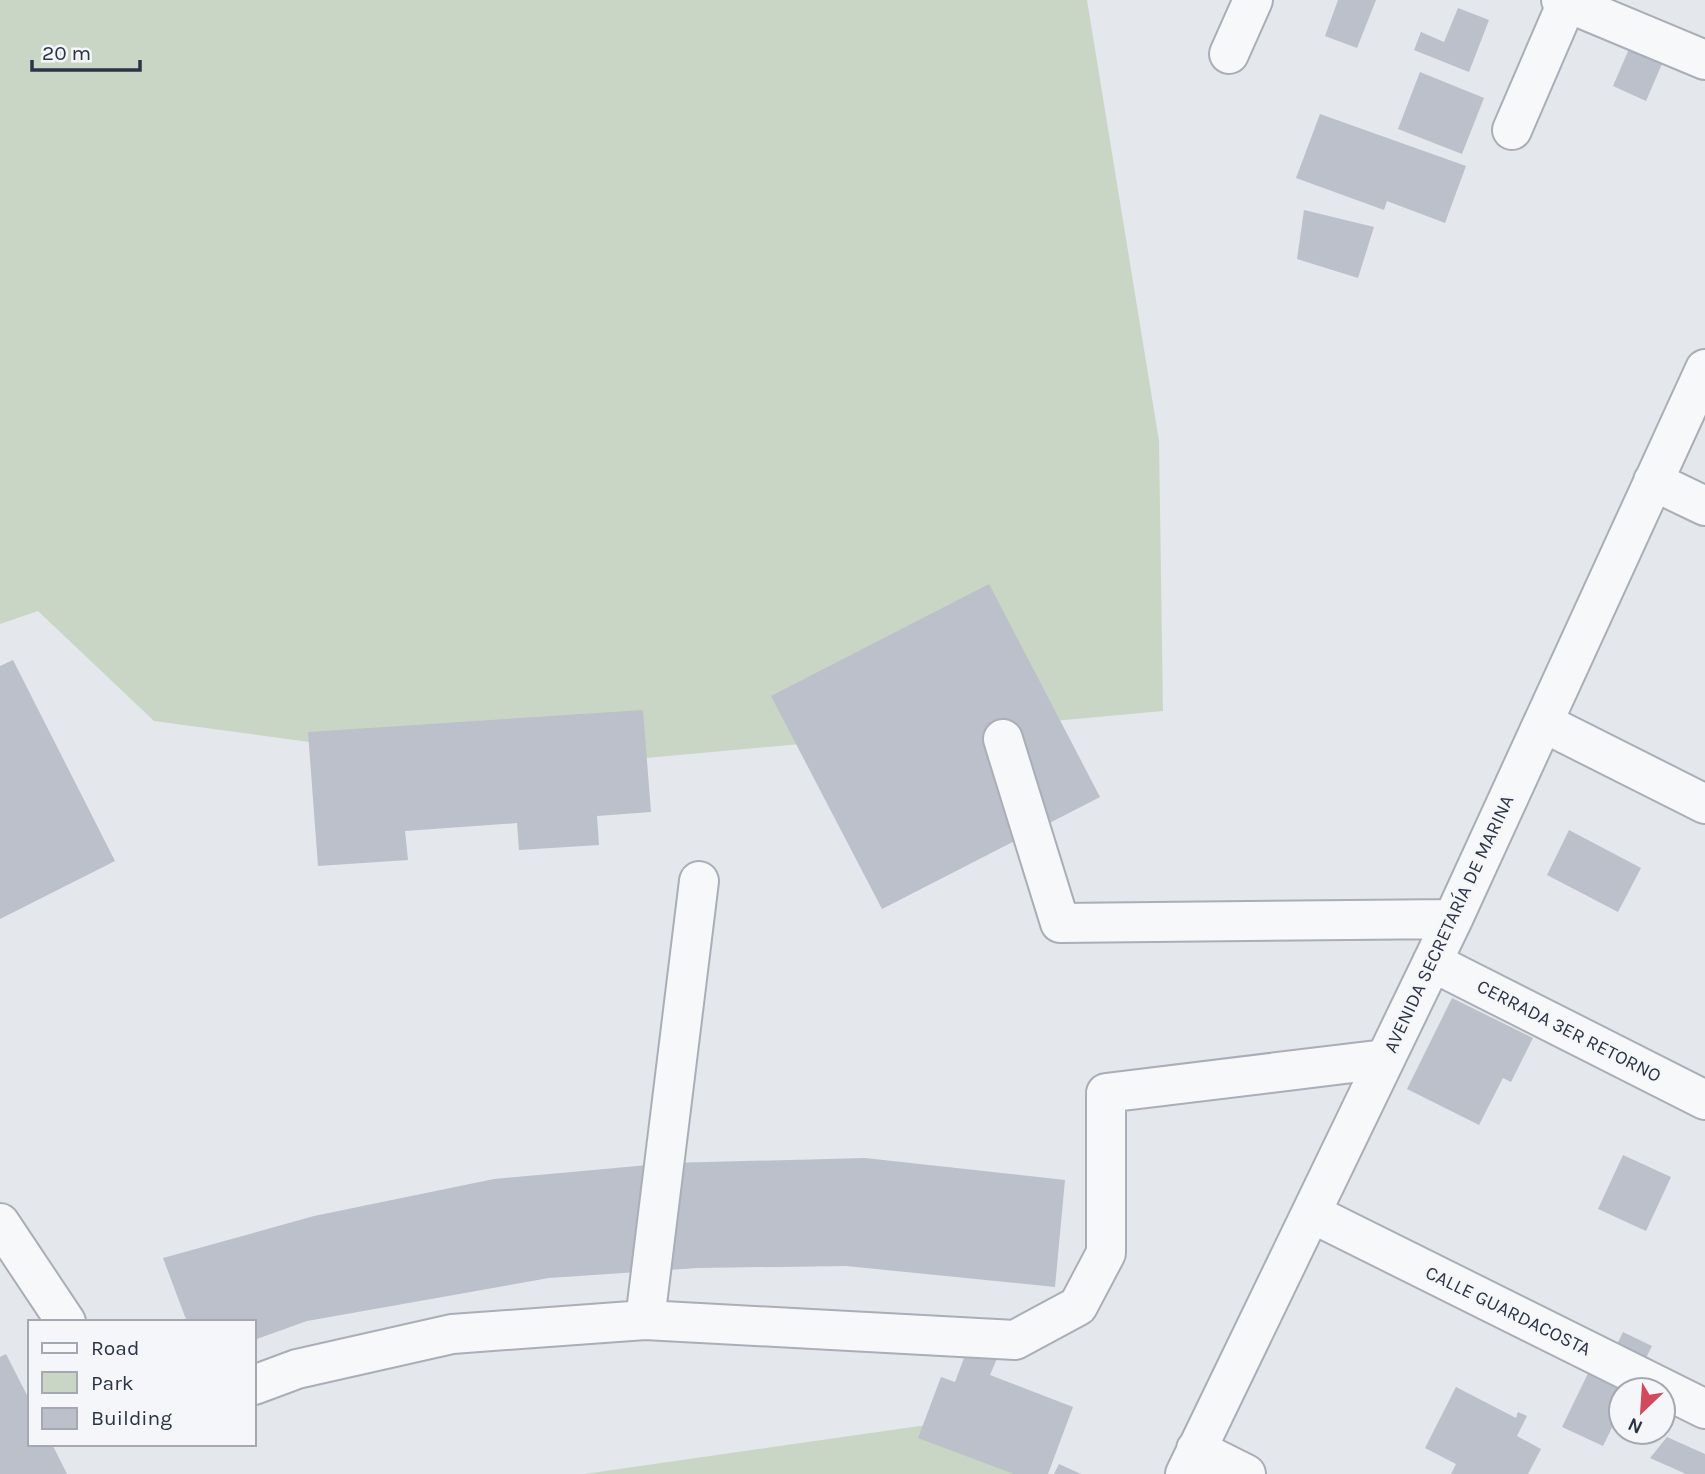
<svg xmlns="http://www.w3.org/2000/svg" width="1705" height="1474" font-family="Karla,sans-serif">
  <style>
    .green { fill: #c9d6c5 }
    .building { fill: #bbc0ca }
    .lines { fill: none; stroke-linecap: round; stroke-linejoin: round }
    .minor-casing { stroke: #a9aeb7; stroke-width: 42 }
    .minor { stroke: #f7f8fa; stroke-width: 38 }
    .labels { text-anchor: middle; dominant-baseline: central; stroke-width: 5; stroke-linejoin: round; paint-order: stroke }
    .street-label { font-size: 19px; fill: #2b3445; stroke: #f4f6f9 }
  </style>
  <rect width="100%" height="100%" fill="#e4e7ec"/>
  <path class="green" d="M0,0H1087L1159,441L1163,711L515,770L154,721L38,611L0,624Z
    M1018,1412L1025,1474H584Z"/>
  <path class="building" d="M1338,0H1376L1357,48L1325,36Z
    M1458,8L1489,20L1469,72L1414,50L1421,32L1444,42Z
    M1635,35L1668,50L1646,101L1613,86Z
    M1420,72L1484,98L1462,154L1398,129Z
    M1320,114L1466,166L1445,223L1387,201L1384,210L1296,178Z
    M1304,210L1374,227L1358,278L1297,259Z
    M989,584L1100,797L882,909L771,696Z
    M13,660L115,861L0,919V666Z
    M643,710L651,812L597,816L599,845L519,850L517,823L405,831L408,860L318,866L308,732Z
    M1569,830L1641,868L1618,912L1547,875Z
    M1452,998L1533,1038L1511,1082L1503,1078L1479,1125L1407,1089Z
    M1623,1155L1671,1177L1646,1231L1598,1209Z
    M865,1158L1065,1180L1055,1287L846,1266L697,1268L549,1278L307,1321L254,1340V1322H187L163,1258L314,1216L494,1179L670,1163Z
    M1623,1332L1652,1346L1630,1390H1621V1409L1603,1446L1562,1427L1593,1363L1605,1369Z
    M6,1354L30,1401V1444H52L67,1474H0V1357Z
    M998,1356L990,1375L1073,1407L1048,1474H1014L918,1438L941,1377L955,1382L964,1358Z
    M1456,1387L1516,1418L1518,1412L1527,1416L1517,1436L1541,1449L1528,1474H1451L1456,1464L1425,1448Z
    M1667,1437L1705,1454V1474H1686L1650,1458Z
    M1059,1464L1081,1474H1054Z"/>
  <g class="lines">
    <g class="minor-casing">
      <path id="minor" d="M1561,0L1705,60
        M1229,54L1253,0
        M1512,130L1568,0
        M1653,481L1705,506
        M1544,723L1705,804
        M1003,739L1060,923L1453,919
        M1432,962L1705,1100
        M1311,1213L1705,1409
        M0,1223L66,1322
        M645,1320L699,881
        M254,1385L297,1369L452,1334L645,1320L1015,1340L1078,1306L1106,1253V1093L1385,1059
        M1196,1449L1246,1474
        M1185,1474L1453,919L1705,369"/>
    </g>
    <use href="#minor" class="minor"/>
  </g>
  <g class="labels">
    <g class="street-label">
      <text transform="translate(1449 924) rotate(-65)">AVENIDA SECRETARÍA DE MARINA</text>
      <text transform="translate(1569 1031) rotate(27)">CERRADA 3ER RETORNO</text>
      <text transform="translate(1508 1311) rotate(26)">CALLE GUARDACOSTA</text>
    </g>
  </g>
  <rect x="28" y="1320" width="228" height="126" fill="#f4f6f9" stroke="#a4a8b1" stroke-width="2"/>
  <rect x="42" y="1343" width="35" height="10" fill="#f7f8fa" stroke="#a4a8b1" stroke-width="2"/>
  <text x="91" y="1355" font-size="21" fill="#2b3445">Road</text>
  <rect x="42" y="1372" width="35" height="21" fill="#c9d6c5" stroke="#a4a8b1" stroke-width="2"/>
  <text x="91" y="1390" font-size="21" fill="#2b3445">Park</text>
  <rect x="42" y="1408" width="35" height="21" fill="#bbc0ca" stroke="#a4a8b1" stroke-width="2"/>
  <text x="91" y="1425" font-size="21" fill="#2b3445">Building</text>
  <g transform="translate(1642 1411) rotate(205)"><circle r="33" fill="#f4f6f9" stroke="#a4a8b1" stroke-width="2"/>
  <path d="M0-5L12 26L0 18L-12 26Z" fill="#d1495b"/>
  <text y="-10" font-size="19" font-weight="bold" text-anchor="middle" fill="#2b3445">N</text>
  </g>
  <path d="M32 60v10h108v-10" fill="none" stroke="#2b3445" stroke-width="3.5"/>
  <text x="42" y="60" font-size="21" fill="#2b3445" stroke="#f4f6f9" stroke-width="5" paint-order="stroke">20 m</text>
</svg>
